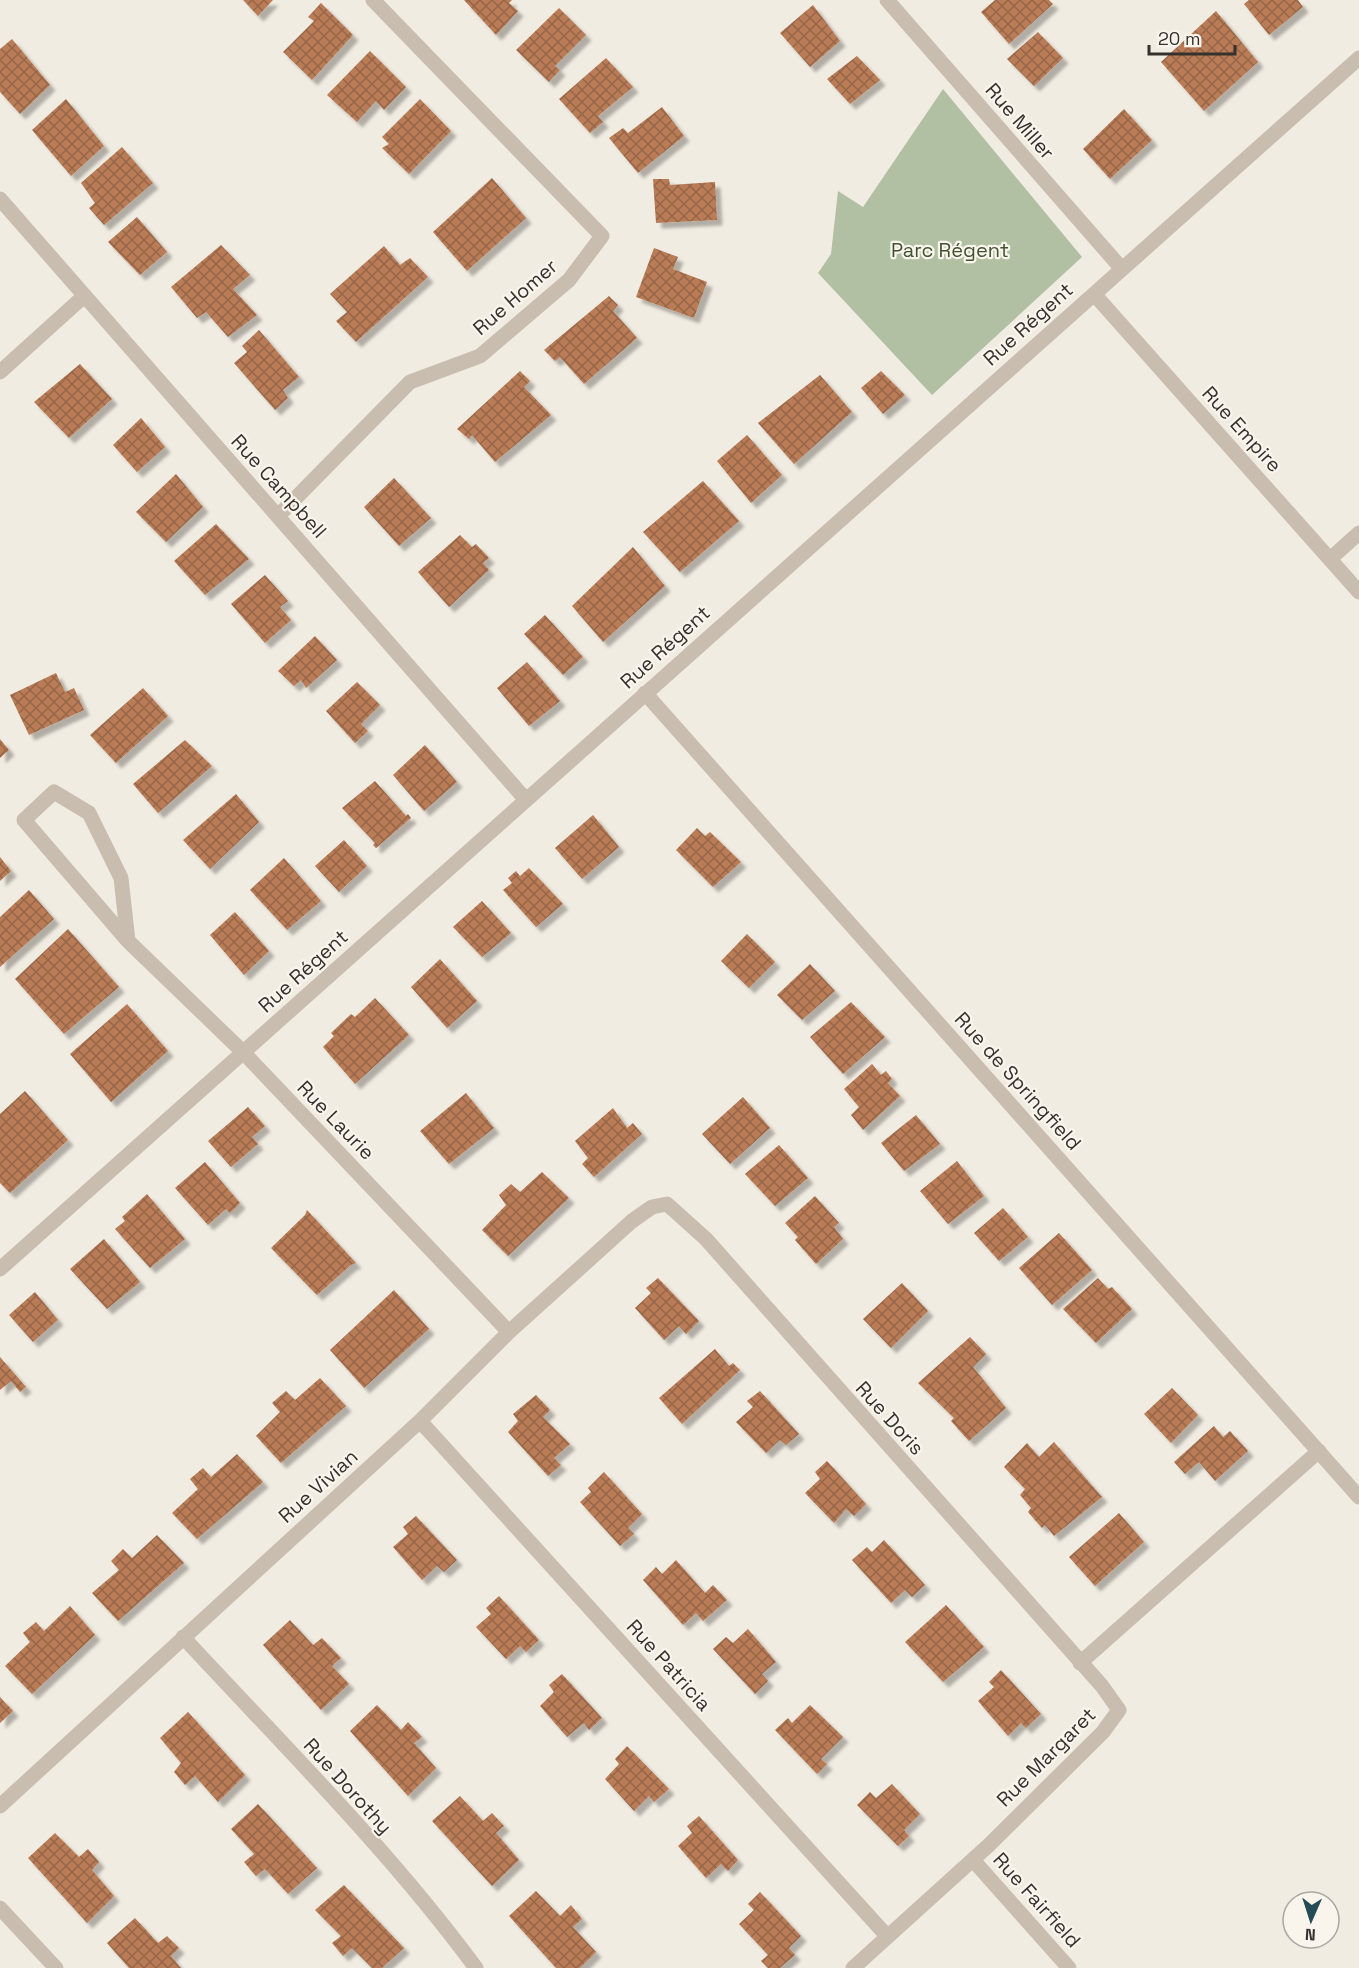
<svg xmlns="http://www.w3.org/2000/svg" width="1359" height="1968" font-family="'Space Grotesk',sans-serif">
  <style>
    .green { fill: #b1bfa2 }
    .building { fill: url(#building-cross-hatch); filter: url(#shadow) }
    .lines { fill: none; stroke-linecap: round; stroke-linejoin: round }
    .minor { stroke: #c8bdae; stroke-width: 15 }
    .labels { text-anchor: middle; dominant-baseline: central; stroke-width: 4.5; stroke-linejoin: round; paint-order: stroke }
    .street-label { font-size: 20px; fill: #37312b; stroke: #f9f5ed }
    .park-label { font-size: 20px; fill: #425332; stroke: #f9f5ed }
  </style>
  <defs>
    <pattern id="building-cross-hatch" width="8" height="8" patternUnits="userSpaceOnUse" patternTransform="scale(1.5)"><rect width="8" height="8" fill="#b97c57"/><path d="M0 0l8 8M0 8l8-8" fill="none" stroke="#976648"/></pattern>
    <filter id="shadow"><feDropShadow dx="5.5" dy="5.5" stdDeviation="1.5" flood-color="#0004"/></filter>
  </defs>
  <rect width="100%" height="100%" fill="#f1ece1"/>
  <path class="green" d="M943,89L1082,257L932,395L818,273L831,254L838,191L863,207Z"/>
  <path class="building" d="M243,0H273L258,16Z
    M464,0H512L509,3L518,11L496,35Z
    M995,0H1049L1053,4L1009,44L981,12Z
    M1249,0H1298L1303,7L1269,35L1244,4Z
    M321,3L353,35L312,80L283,52L314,21L308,17Z
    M813,5L840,41L810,67L780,33Z
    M559,8L586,35L555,66L560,70L549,82L516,50Z
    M1216,11L1258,62L1204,111L1161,62Z
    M1038,32L1063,58L1034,86L1007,59Z
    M12,39L50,85L20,114L0,92V49Z
    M370,51L406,87L384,110L376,101L357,122L327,95Z
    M857,56L880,80L850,104L827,79Z
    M606,58L633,87L598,116L603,122L590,133L559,99Z
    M66,99L104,146L71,176L32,130Z
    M420,99L451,131L409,174L382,148L389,144L382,137Z
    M662,107L684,136L638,173L609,138L623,128L628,133Z
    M1124,109L1152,140L1110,179L1083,149Z
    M122,147L153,183L104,225L89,208L95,203L81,183Z
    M492,178L526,218L467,271L433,232Z
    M653,179H669L670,185L715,182L717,220L656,223Z
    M137,217L167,252L140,275L108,242Z
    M221,245L250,275L233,289L257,315L228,337L206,312L197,318L171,287Z
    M384,246L400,265L410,258L428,277L356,342L336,321L347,312L330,294Z
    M654,248L678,257L673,269L707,282L694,318L636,297Z
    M609,296L618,305L613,311L637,338L584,384L560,357L555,361L544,350Z
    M259,330L299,377L283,390L288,398L275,410L234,363L247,352L242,346Z
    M80,364L112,399L69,438L34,402Z
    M520,371L530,381L524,387L551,415L495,462L472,435L469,439L457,429Z
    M881,371L905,395L883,414L861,388Z
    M820,375L852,412L794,464L758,423Z
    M141,418L165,447L137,472L113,445Z
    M747,435L782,475L751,503L717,461Z
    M176,474L203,507L166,542L136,512Z
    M394,478L431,518L399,546L364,507Z
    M703,481L739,521L680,572L643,532Z
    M216,524L249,559L205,595L174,561Z
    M460,535L472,547L476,544L489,558L483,563L489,570L449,607L418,572Z
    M633,547L665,586L603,642L572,606Z
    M265,575L288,601L280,607L291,620L265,643L231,604Z
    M545,615L583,657L563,675L524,634Z
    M315,636L337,660L306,688L301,680L294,686L278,671Z
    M527,662L560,701L529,726L497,688Z
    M56,673L65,692L74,688L84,710L29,735L10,695Z
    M357,682L380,705L361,724L368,731L355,743L326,711Z
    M143,688L168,716L116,763L90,735Z
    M0,739L9,750L0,758Z
    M185,740L212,766L158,813L133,784Z
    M425,745L457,782L424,811L393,775Z
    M375,781L406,816L408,814L411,818L376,848L373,845L375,843L342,808Z
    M236,794L259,822L210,869L183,840Z
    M593,815L619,847L582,879L555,848Z
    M697,828L705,836L710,832L741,862L713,887L676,850Z
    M344,840L367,866L339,892L315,866Z
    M0,857L11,871L0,881Z
    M284,858L321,901L287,930L250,890Z
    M529,868L563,904L536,927L503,890L512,883L508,878L516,871L520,876Z
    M29,890L54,919L0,967V917Z
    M482,901L511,933L482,957L453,927Z
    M235,912L269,951L244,975L210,935Z
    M68,929L119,987L64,1034L15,979Z
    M747,934L775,962L749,988L721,961Z
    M440,959L477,1001L447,1028L411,987Z
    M810,964L835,991L802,1020L777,995Z
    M375,998L409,1035L355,1084L323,1047L334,1036L331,1033L351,1014L355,1017Z
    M851,1002L885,1037L843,1074L810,1037Z
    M127,1004L168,1051L111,1102L70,1054Z
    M872,1064L881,1075L886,1071L892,1079L888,1083L900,1096L863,1130L851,1115L859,1107L844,1089Z
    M25,1091L68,1140L10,1193L0,1183V1114Z
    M466,1093L494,1128L449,1164L420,1131Z
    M743,1097L770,1128L730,1164L702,1134Z
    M248,1107L265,1126L252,1137L258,1144L231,1167L208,1141Z
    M613,1108L627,1128L633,1123L642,1134L594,1177L582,1164L588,1158L575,1141Z
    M916,1115L940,1144L904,1171L881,1143Z
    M779,1145L808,1178L775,1206L745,1174Z
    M957,1161L984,1196L948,1224L920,1191Z
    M205,1162L240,1203L230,1213L226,1209L208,1225L175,1188Z
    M542,1172L569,1198L508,1256L482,1230L506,1205L499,1195L511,1184L520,1192Z
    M147,1194L185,1239L150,1268L115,1229L125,1221L122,1217Z
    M815,1196L839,1223L834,1227L843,1239L816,1264L795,1240L798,1237L785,1223Z
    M1003,1208L1028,1237L999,1261L974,1233Z
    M307,1210L356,1263L351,1265L317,1295L271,1248L305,1215Z
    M1059,1233L1092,1270L1052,1305L1019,1268Z
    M104,1239L140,1282L107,1309L70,1269Z
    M658,1278L699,1321L686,1334L679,1326L664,1340L635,1308L651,1293L646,1288Z
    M1098,1278L1108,1289L1112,1287L1132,1309L1096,1343L1063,1309Z
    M902,1283L928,1311L891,1348L863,1319Z
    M394,1290L429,1329L364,1388L330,1350Z
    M35,1292L58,1320L33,1342L9,1315Z
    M970,1337L986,1354L973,1367L1006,1408L969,1441L951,1421L954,1418L918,1383Z
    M715,1349L729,1366L733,1363L740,1370L682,1424L659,1398Z
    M0,1357L26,1387L20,1392L11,1381L0,1390Z
    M320,1378L346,1406L281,1463L256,1436L280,1412L272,1403L286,1391L295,1400Z
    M1172,1388L1198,1415L1171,1443L1144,1414Z
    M760,1391L799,1434L786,1445L780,1440L766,1453L736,1422L753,1407L747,1401Z
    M536,1395L550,1410L543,1417L570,1444L554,1458L561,1465L548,1476L508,1432L518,1421L513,1414Z
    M1214,1426L1223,1437L1230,1431L1248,1451L1215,1481L1199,1462L1185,1474L1174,1462Z
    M1054,1442L1102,1497L1054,1536L1045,1525L1042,1528L1028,1512L1031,1508L1020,1495L1025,1489L1004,1467L1027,1443L1039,1457Z
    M237,1454L263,1482L197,1539L172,1513L198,1489L190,1479L203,1468L211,1477Z
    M827,1461L866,1504L854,1516L846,1509L834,1523L805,1493L820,1479L815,1472Z
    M604,1472L642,1514L628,1528L634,1534L620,1546L580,1502L591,1492L588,1488Z
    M1119,1513L1144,1542L1095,1586L1069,1557Z
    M416,1516L457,1560L444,1572L437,1566L422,1580L393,1547L408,1534L403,1527Z
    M157,1535L184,1563L118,1621L92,1593L119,1570L111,1561L123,1549L132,1558Z
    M884,1540L925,1585L912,1597L905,1590L891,1603L852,1560L867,1547L872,1552Z
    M676,1560L705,1593L713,1585L727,1600L703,1621L696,1613L683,1625L643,1580L656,1567L662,1574Z
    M499,1596L539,1640L526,1652L520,1646L506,1659L476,1627L491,1614L486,1608Z
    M946,1605L984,1647L943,1682L905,1642Z
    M70,1606L95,1635L32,1694L5,1666L30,1642L23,1633L36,1622L44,1631Z
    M290,1620L313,1645L322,1638L341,1658L332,1666L349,1684L321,1710L263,1645Z
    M748,1629L776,1662L762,1674L768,1681L755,1694L713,1649L726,1637L733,1643Z
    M1001,1670L1041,1714L1026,1728L1021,1723L1008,1736L978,1701L994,1687L989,1682Z
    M562,1674L602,1718L589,1730L584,1723L567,1737L540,1706L554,1692L549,1685Z
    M0,1697L13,1711L0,1723Z
    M377,1705L401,1730L408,1722L422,1737L414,1743L436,1768L408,1796L350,1731Z
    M810,1705L843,1737L821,1759L827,1764L817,1774L775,1730L788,1718L792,1723Z
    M188,1712L245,1775L218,1802L195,1776L185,1785L174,1772L181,1763L160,1738Z
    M627,1746L669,1789L654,1802L649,1796L634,1811L605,1779L619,1764L615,1759Z
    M892,1784L920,1814L904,1830L909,1836L898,1846L857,1805L870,1792L876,1798Z
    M460,1796L483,1821L492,1813L504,1826L496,1833L519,1860L492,1886L432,1821Z
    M258,1804L317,1868L288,1894L265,1869L256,1876L244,1862L254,1854L231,1829Z
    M699,1816L738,1860L728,1871L721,1864L706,1878L678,1846L692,1833L687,1826Z
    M55,1833L79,1857L88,1849L99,1862L92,1870L114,1896L87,1923L28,1858Z
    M344,1885L404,1948L382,1968H372L352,1948L343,1956L332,1943L341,1936L315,1910Z
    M536,1891L560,1916L571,1905L582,1919L573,1927L596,1952L580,1968H556L509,1916Z
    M760,1892L801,1936L789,1948L795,1955L780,1968H768L761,1961L768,1955L739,1924L754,1910L748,1904Z
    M135,1918L158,1943L167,1936L179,1948L171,1956L181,1968H129L107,1943Z"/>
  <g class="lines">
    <path class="minor" d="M887,0L1122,269
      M0,199L526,800
      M1094,294L1359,592
      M0,372L83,297
      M278,516L410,382L480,356L569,280L602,236L373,0
      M1330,559L1359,533
      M645,693L1359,1497
      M128,941L121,878L89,813L54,792L24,820L128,941L243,1052L509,1332
      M0,1269L1359,58
      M420,1421L887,1936
      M183,1637C283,1745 389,1850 476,1968
      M1080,1663L1319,1451
      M0,1806L420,1421L509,1332L632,1221L652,1207L667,1204L706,1239L1102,1686L1119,1710L1103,1732L989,1845L853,1968
      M973,1860L1069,1968
      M0,1908L56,1968"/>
  </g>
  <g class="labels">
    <g class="street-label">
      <text transform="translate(1020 121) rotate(49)">Rue Miller</text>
      <text transform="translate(515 297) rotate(-41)">Rue Homer</text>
      <text transform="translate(1028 324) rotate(-42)">Rue Régent</text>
      <text transform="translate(1242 429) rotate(48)">Rue Empire</text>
      <text transform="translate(279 486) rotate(48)">Rue Campbell</text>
      <text transform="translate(665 647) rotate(-42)">Rue Régent</text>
      <text transform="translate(303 971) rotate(-42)">Rue Régent</text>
      <text transform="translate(1018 1081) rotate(48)">Rue de Springfield</text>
      <text transform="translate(336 1120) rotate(46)">Rue Laurie</text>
      <text transform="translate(890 1418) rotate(48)">Rue Doris</text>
      <text transform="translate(318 1486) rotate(-42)">Rue Vivian</text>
      <text transform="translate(669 1665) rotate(48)">Rue Patricia</text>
      <text transform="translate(1046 1757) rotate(-45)">Rue Margaret</text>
      <text transform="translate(348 1786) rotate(48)">Rue Dorothy</text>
      <text transform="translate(1037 1900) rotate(48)">Rue Fairfield</text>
    </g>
    <g class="park-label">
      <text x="950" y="250">Parc Régent</text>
    </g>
  </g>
  <g transform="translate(1311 1920) rotate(183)"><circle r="28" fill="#f9f5ed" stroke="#aba79f" stroke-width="1.5"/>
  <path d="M0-4.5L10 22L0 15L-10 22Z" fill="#254b55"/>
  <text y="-9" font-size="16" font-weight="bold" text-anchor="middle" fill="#37312b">N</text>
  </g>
  <path d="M1149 45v9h86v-9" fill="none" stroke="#37312b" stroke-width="3"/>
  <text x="1158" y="45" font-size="18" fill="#37312b" stroke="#f9f5ed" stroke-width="4.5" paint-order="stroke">20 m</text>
</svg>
